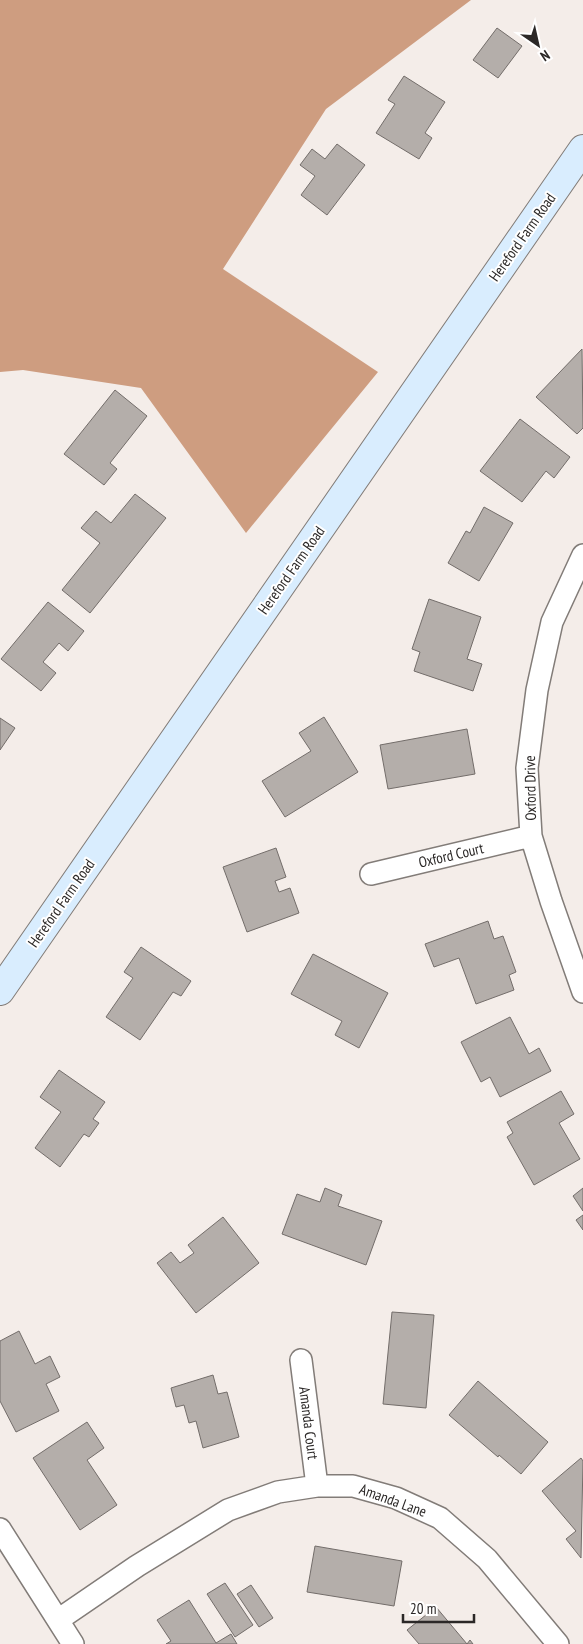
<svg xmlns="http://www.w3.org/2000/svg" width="583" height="1644" font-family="'PT Sans Narrow',sans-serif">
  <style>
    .forest { fill: #ce9d80 }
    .building { fill: #b4aeaa; stroke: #736d6a }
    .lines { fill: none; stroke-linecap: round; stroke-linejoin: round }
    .street-casing { stroke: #827c78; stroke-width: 24 }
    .secondary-casing { stroke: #827c78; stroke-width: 30 }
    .street { stroke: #fff; stroke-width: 21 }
    .secondary { stroke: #d9edfe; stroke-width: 28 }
    .labels { text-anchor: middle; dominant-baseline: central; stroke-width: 4; stroke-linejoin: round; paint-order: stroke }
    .street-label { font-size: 15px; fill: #2b2827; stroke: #fff }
  </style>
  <rect width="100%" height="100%" fill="#f4ede9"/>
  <path class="forest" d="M0,0H471L326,109L223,269L378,372L246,533L141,388L23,370L0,372Z"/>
  <path class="building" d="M497,28L522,46L498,78L473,60Z
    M404,76L445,102L425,133L432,138L419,159L376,133L395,104L388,100Z
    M337,144L365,165L327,215L301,195L315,176L300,165L312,149L325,159Z
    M582,349L583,428L577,434L536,397Z
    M115,390L147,416L110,463L117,469L104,485L64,454Z
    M520,419L570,457L554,478L546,471L522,502L480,471Z
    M135,494L166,518L90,613L62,590L100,543L81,528L96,511L111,523Z
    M484,507L513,523L479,581L448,563L466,531L470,533Z
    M429,599L481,617L467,659L482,664L473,691L414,671L420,652L412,649Z
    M48,602L84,631L68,651L59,643L43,662L56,673L41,691L1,659Z
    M324,717L358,772L285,817L262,781L311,751L299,733Z
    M0,718L15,728L0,750Z
    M467,729L475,774L388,789L380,745Z
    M276,848L286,877L275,881L279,892L290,888L299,913L247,932L223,867Z
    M488,921L494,939L503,936L516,972L509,975L514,990L476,1004L459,958L434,967L425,944Z
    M141,947L191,981L181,996L173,992L140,1040L106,1017L133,978L124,972Z
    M313,954L388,993L359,1048L335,1035L342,1021L291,994Z
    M510,1017L529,1054L539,1048L551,1071L500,1097L490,1077L481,1082L461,1042Z
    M59,1070L105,1102L93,1119L99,1123L89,1137L84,1134L60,1167L35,1148L61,1112L40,1097Z
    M561,1091L574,1114L559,1123L580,1159L534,1185L507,1137L513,1133L507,1122Z
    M325,1188L342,1195L338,1206L382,1221L366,1265L282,1234L297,1194L320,1202Z
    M583,1188V1211L573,1196Z
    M583,1215V1230L576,1220Z
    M223,1217L259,1263L196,1313L157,1263L171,1252L180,1263L194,1253L188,1245Z
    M392,1312L434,1315L426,1408L383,1404Z
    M19,1331L35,1364L50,1356L60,1377L46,1384L59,1411L16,1432L0,1401V1341Z
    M213,1375L218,1394L227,1392L239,1437L203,1448L196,1421L189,1423L184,1405L176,1407L171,1388Z
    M478,1381L548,1442L521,1474L499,1455L498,1457L449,1415Z
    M87,1422L104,1448L87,1460L117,1505L80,1530L33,1458Z
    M581,1458L583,1461L581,1558L566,1539L576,1531L542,1491Z
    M315,1546L402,1561L394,1606L307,1592Z
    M225,1583L253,1625L235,1637L207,1594Z
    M251,1585L273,1618L259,1627L237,1594Z
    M189,1600L216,1643L231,1634L237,1644H166L171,1641L157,1620Z
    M436,1607L467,1644L470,1640L473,1644H419L407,1630Z"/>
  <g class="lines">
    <g class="street-casing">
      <path id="street" d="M583,555L552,622L537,690L527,768L531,836L551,901L583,992
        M371,874L531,836
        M301,1360L317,1486
        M0,1529L73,1644
        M58,1620L137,1566L228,1510L278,1492L317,1486H353L396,1498L440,1518L487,1559L558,1644"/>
    </g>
    <g class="secondary-casing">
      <path id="secondary" d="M0,991L583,149"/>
    </g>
    <use href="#street" class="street"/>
    <use href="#secondary" class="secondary"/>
  </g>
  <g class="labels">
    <g class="street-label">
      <text transform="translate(522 237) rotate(-55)">Hereford Farm Road</text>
      <text transform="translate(291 570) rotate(-55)">Hereford Farm Road</text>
      <text transform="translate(530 788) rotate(-91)">Oxford Drive</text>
      <text transform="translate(451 855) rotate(-13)">Oxford Court</text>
      <text transform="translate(61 903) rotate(-55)">Hereford Farm Road</text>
      <text transform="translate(309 1423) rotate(83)">Amanda Court</text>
      <text transform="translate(393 1500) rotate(20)">Amanda Lane</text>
    </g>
  </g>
  <g transform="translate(538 45) rotate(146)" stroke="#ffffff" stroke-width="4" paint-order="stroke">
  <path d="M0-4L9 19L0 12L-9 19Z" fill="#2b2827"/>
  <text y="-8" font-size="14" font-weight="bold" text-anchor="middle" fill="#2b2827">N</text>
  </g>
  <path d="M403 1614v8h71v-8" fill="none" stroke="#2b2827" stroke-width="2.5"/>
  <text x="410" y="1614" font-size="15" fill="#2b2827" stroke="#ffffff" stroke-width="4" paint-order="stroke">20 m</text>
</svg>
